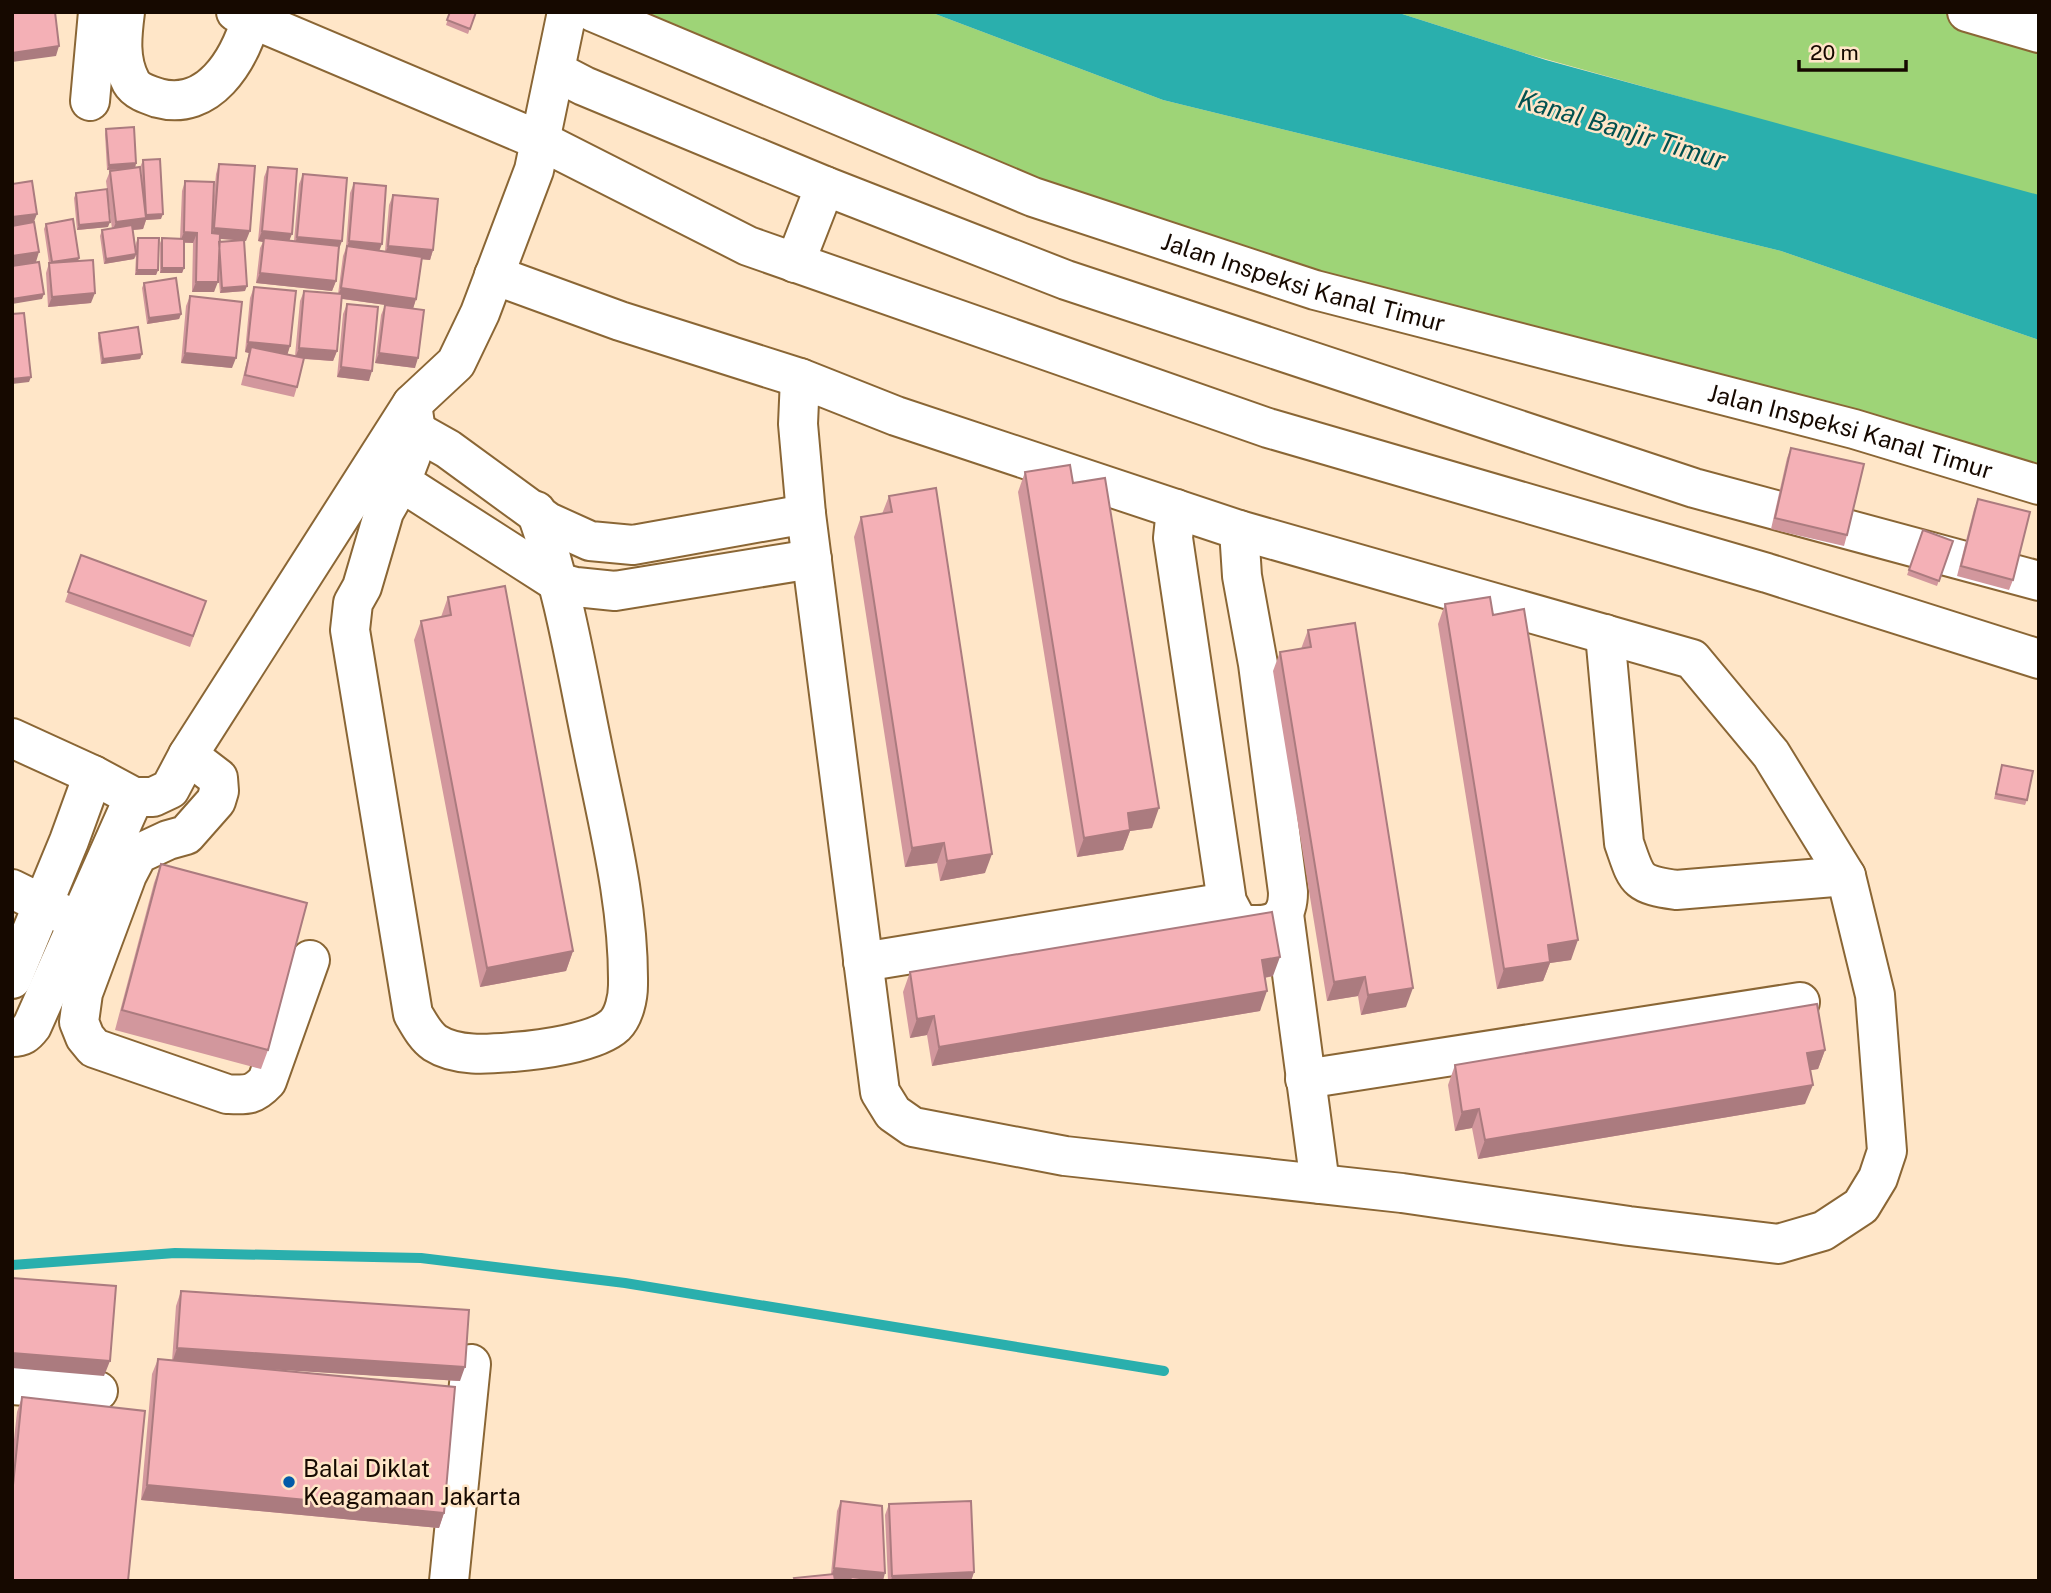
<svg xmlns="http://www.w3.org/2000/svg" width="2051" height="1593" font-family="'Public Sans',sans-serif">
  <style>
    .green { fill: #9ed477 }
    .water { fill: #2aafad }
    .lines { fill: none; stroke-linecap: round; stroke-linejoin: round }
    .stream { stroke: #2aafad; stroke-width: 10 }
    .minor-casing { stroke: #8a6635; stroke-width: 42 }
    .minor { stroke: #fff; stroke-width: 38 }
    .wall { fill: #d2979d; fill-rule: evenodd }
    .shaded-wall { fill: #ab7b7f }
    .building { fill: #f4b0b6; stroke: #ab7b7f; stroke-width: 2 }
    .poi-dot { fill: #025aa8; stroke: #ffe6c8; stroke-width: 2.5 }
    .labels { text-anchor: middle; dominant-baseline: central; stroke-width: 5; stroke-linejoin: round; paint-order: stroke }
    .street-label { font-size: 24px; fill: #160900; stroke: #ffe6c8 }
    .poi-label { font-size: 24px; fill: #160900; stroke: #ffe6c8; text-anchor: start }
    .water-label { font-size: 26px; font-style: italic; fill: #01504f; stroke: #ffe6c8 }
  </style>
  <rect width="100%" height="100%" fill="#ffe6c8"/>
  <path class="green" d="M593,12H930L1163,100L1781,251L2039,340V485L1315,290Z
    M1396,12H1966L2039,34V203L1695,101L1531,55Z"/>
  <path class="water" d="M930,12H1396L1546,60L2039,195V340L1781,251L1163,100Z"/>
  <g class="lines">
    <path class="stream" d="M12,1265L175,1253L421,1258L625,1283L1164,1371"/>
    <g class="minor-casing">
      <g id="minor">
        <path d="M125,12C122,35 119,60 131,82C136,91 149,95 158,98C209,112 239,60 251,19"/>
        <path d="M236,12L541,141L748,246L1268,428L1767,573L2039,659"/>
        <path id="s1" d="M593,12L1033,197L1315,290L1854,429L2039,485"/>
        <path d="M1967,12L2039,33"/>
        <path d="M555,71L584,86L825,186L1066,280L1694,488L2039,581"/>
        <path d="M90,101L98,12"/>
        <path d="M795,263L825,186"/>
        <path d="M494,275L620,321L800,378"/>
        <path d="M800,378L896,416L1239,530L1692,659L1771,754L1846,876L1875,995L1887,1151L1878,1178L1861,1206L1823,1231L1778,1244L1629,1226L1402,1193L1065,1156L913,1127L893,1113L880,1092L806,514L798,424Z"/>
        <path d="M412,404L416,431L411,456L401,482L384,512L362,587L353,603L350,630L413,1014C419,1024 425,1036 435,1043C457,1057 489,1054 513,1052C539,1050 596,1043 615,1025C624,1016 628,998 628,985C629,904 608,824 592,744C576,666 563,586 536,511"/>
        <path d="M416,431L448,449L548,522L590,541L633,545L806,514"/>
        <path d="M401,482L557,582L576,587L615,591L812,559"/>
        <path d="M1176,509L1173,538L1227,902C1231,908 1234,918 1240,922C1245,925 1252,925 1257,925C1280,925 1288,913 1288,892L1258,664L1242,576L1239,530"/>
        <path d="M1605,634L1624,843C1637,880 1635,884 1676,890L1846,876"/>
        <path d="M12,738L93,775L134,797H153L170,789L188,755L412,404L456,363L480,313L534,170L567,12"/>
        <path d="M188,755L218,778L219,791L216,801L186,835L168,840L138,854L127,875L83,993L79,1022L85,1037L94,1048L227,1094C247,1095 253,1096 267,1081L310,960"/>
        <path d="M12,889L67,916"/>
        <path d="M1284,914L1320,1184"/>
        <path d="M863,962L1227,902"/>
        <path d="M12,979L69,841L93,775"/>
        <path d="M12,1037C22,1037 26,1034 32,1026L134,797"/>
        <path d="M1305,1079L1800,1002"/>
        <path d="M12,1385L98,1391"/>
        <path d="M449,1581L471,1364"/>
      </g>
    </g>
    <use href="#minor" class="minor"/>
  </g>
  <path class="wall" d="M450,12H476L468,34L446,25Z
    M106,129L136,163L135,168L142,181L141,165L143,160L161,219L146,220L143,229L133,230L136,250V243L138,238L158,270L156,275H135L136,256L134,259L104,264L100,236L102,230L112,229L106,181L110,171L117,170H107L105,134Z
    M219,164L246,241H244L245,291L220,293L218,270L214,292H192L193,243H184V268L182,273H160V243L162,238L180,239L182,191L185,181L212,217L216,174ZM219,239L240,240L219,242Z
    M268,167L290,241H294L299,184L303,174L339,250L336,281L332,291L256,283L260,248L263,242L258,241L264,177Z
    M354,183L379,251H385L389,205L393,195L433,250L430,260L422,259L416,299L413,308L415,368L375,363L381,315L385,305H386L342,299L337,351L333,361L304,359L297,387L294,397L241,385L249,353L245,352L250,298L254,287L290,346L287,354L295,356L300,301L304,291L338,294L343,256L346,248L350,193Z
    M76,193L108,227L77,230L74,198Z
    M46,224L79,258L78,261L91,303L48,307L46,273L49,263L44,229Z
    M144,283L181,314L179,319L147,324L142,288Z
    M190,296L232,368L181,363L186,306Z
    M347,304L369,381L337,377L343,314Z
    M99,333L142,354L140,359L101,364L98,338Z
    M1791,448L1847,535L1844,546L1771,529L1787,458Z
    M1025,472L1073,483L1152,828L1130,831L1123,850L1077,857L1018,492Z
    M889,496L985,873L940,881L937,863L905,867L854,537L861,517L882,514Z
    M1978,499L2013,580L2009,590L1957,576L1974,509Z
    M1923,530L1953,541L1937,586L1907,575Z
    M81,555L206,601L190,647L65,602Z
    M448,597L573,951L566,971L480,987L414,640L421,621L441,617Z
    M1445,604L1493,615L1571,960L1550,963L1543,981L1497,989L1438,624Z
    M1308,630L1406,1007L1361,1015L1358,996L1327,1001L1273,671L1280,652L1301,649Z
    M2002,765L2027,800L2025,805L1994,799Z
    M161,864L268,1050L261,1069L115,1030L154,883Z
    M910,972L1273,976L1265,978L1260,1011L932,1066L927,1035L910,1038L903,992Z
    M1825,1050L1818,1069L1810,1070L1805,1104L1478,1159L1472,1128L1455,1131L1448,1085L1455,1065Z
    M181,1291L460,1381L257,1368L444,1513L439,1528L141,1500L152,1374L158,1359L172,1361L176,1306Z
    M22,1397L12,1581V1458L17,1412Z
    M841,1501L883,1580L885,1581H849L835,1579V1581H793L794,1578L831,1574L837,1511Z
    M889,1504L974,1572L971,1581H888L885,1515Z"/>
  <path class="shaded-wall" d="M59,46L56,56L12,62V53Z
    M136,163L135,168L107,170L109,165Z
    M37,214L33,224L12,227V217Z
    M163,214L161,219L146,220L143,229L112,232L116,222L146,215Z
    M110,222L108,227L77,230L79,225Z
    M214,228L250,231L246,241L211,238Z
    M262,231L292,234L288,244L264,238L263,242L258,241Z
    M184,232L197,233L193,243L180,242Z
    M297,237L342,241L338,252L294,247Z
    M349,241L382,244L378,254L346,251Z
    M388,246L433,250L430,260L384,256Z
    M39,252L36,262L12,266V256Z
    M136,254L134,259L104,264L106,259Z
    M79,258L77,263L50,267L52,262Z
    M162,268H184L182,273H160Z
    M137,270H158L156,275H135Z
    M260,273L336,281L332,291L256,283Z
    M196,282H218L214,292H192Z
    M247,286L245,291L220,293L222,288Z
    M341,288L416,299L413,309L337,298Z
    M95,293L91,303L48,307L52,297Z
    M44,294L42,299L12,304V299Z
    M181,314L179,319L147,324L149,318Z
    M248,342L290,346L287,356L251,347L249,353L245,352Z
    M299,348L337,351L333,361L295,358Z
    M185,353L236,358L232,368L181,363Z
    M379,353L418,358L415,368L375,363Z
    M142,354L140,359L101,364L103,359Z
    M341,367L372,371L369,381L337,377Z
    M31,377L29,382L12,384V379Z
    M1159,808L1152,828L1130,831L1123,850L1077,857L1084,838L1128,813Z
    M944,843L937,863L905,867L912,848Z
    M992,854L985,873L940,881L947,861Z
    M1578,940L1571,960L1550,963L1543,981L1497,989L1504,969L1548,945Z
    M573,951L566,971L480,987L487,968Z
    M1280,957L1273,976L1255,979L1262,960Z
    M1365,977L1358,996L1327,1001L1334,982Z
    M1413,988L1406,1007L1361,1015L1368,995Z
    M1267,991L1260,1011L932,1066L939,1047Z
    M934,1016L927,1035L910,1038L917,1019Z
    M1825,1050L1818,1069L1800,1072L1807,1053Z
    M1813,1085L1805,1104L1478,1159L1485,1140Z
    M1479,1109L1472,1128L1455,1131L1462,1112Z
    M177,1348L465,1367L460,1381L172,1363Z
    M12,1353L110,1361L104,1376L12,1368Z
    M147,1485L444,1513L439,1528L141,1500Z
    M834,1568L885,1573L883,1581L851,1577L849,1580L830,1579Z
    M974,1572L971,1581H891L892,1576Z"/>
  <path class="building" d="M12,12H55L59,46L12,53Z
    M450,12H476L470,29L447,20Z
    M134,127L136,163L109,165L106,129Z
    M160,159L163,214L146,215L143,160Z
    M219,164L255,166L250,231L214,228Z
    M140,167L146,218L116,222L110,171Z
    M268,167L297,169L292,234L262,231Z
    M303,174L347,178L342,241L297,237Z
    M32,181L37,214L12,217V184Z
    M185,181L214,182L212,233L220,234L218,282H196L197,233L184,232Z
    M354,183L386,186L382,244L349,241Z
    M107,189L110,222L79,225L76,193Z
    M393,195L438,199L433,250L388,246Z
    M73,219L79,258L52,262L46,224Z
    M34,222L39,252L12,256V226Z
    M132,225L136,254L106,259L102,230Z
    M138,238H159L158,270H137Z
    M162,238L184,239V268H162Z
    M264,238L339,246L336,281L260,273Z
    M244,240L247,286L222,288L219,242Z
    M347,246L422,257L416,299L341,288Z
    M93,260L95,293L52,297L49,263Z
    M39,262L44,294L12,299V266Z
    M176,278L181,314L149,318L144,283Z
    M254,287L296,291L290,346L248,342Z
    M304,291L342,294L337,351L299,348Z
    M190,296L242,302L236,358L185,353Z
    M347,304L378,307L372,371L341,367Z
    M385,305L424,310L418,358L379,353Z
    M24,313L31,377L12,379V314Z
    M138,327L142,354L103,359L99,333Z
    M251,347L304,358L297,387L245,375Z
    M1791,448L1864,464L1847,535L1775,518Z
    M1070,465L1073,483L1105,478L1159,808L1128,813L1130,830L1084,838L1025,472Z
    M936,488L992,854L947,861L944,843L912,848L861,517L892,512L889,496Z
    M1978,499L2030,512L2013,580L1961,566Z
    M1923,530L1953,541L1939,581L1909,570Z
    M81,555L206,601L193,636L68,592Z
    M505,586L573,951L487,968L421,621L451,615L448,597Z
    M1490,597L1493,615L1524,609L1578,940L1548,945L1550,962L1504,969L1445,604Z
    M1355,623L1413,988L1368,995L1365,977L1334,982L1280,652L1311,647L1308,630Z
    M2002,765L2033,771L2027,800L1996,794Z
    M161,864L307,903L268,1050L122,1010Z
    M1272,912L1280,957L1262,960L1267,991L939,1047L934,1016L917,1019L910,972Z
    M1817,1004L1825,1050L1807,1053L1813,1085L1485,1140L1479,1109L1462,1112L1455,1065Z
    M12,1278L116,1286L110,1361L12,1353Z
    M181,1291L469,1310L465,1367L177,1348Z
    M158,1359L455,1387L444,1513L147,1485Z
    M22,1397L145,1411L128,1581H12V1495Z
    M841,1501L882,1506L885,1573L834,1568Z
    M971,1501L974,1572L892,1576L889,1504Z
    M834,1574L835,1581H795L794,1578Z
    M851,1577L885,1581H850Z"/>
  <circle class="poi-dot" cx="289" cy="1482" r="7"/>
  <g class="labels">
    <g class="street-label">
      <text stroke="none"><textPath href="#s1" startOffset="761">Jalan Inspeksi Kanal Timur</textPath></text>
      <text stroke="none"><textPath href="#s1" startOffset="1328">Jalan Inspeksi Kanal Timur</textPath></text>
    </g>
    <g class="poi-label">
      <text x="303" y="1468">Balai Diklat<tspan x="303" dy="28">Keagamaan Jakarta</tspan></text>
    </g>
    <g class="water-label">
      <text transform="translate(1622 129) rotate(17)">Kanal Banjir Timur</text>
    </g>
  </g>
  <rect width="2051" height="1593" fill="none" stroke="#160900" stroke-width="28"/>
  <path d="M1799 60v10h107v-10" fill="none" stroke="#160900" stroke-width="3.5"/>
  <text x="1810" y="60" font-size="21" fill="#160900" stroke="#ffe6c8" stroke-width="5" paint-order="stroke">20 m</text>
</svg>
